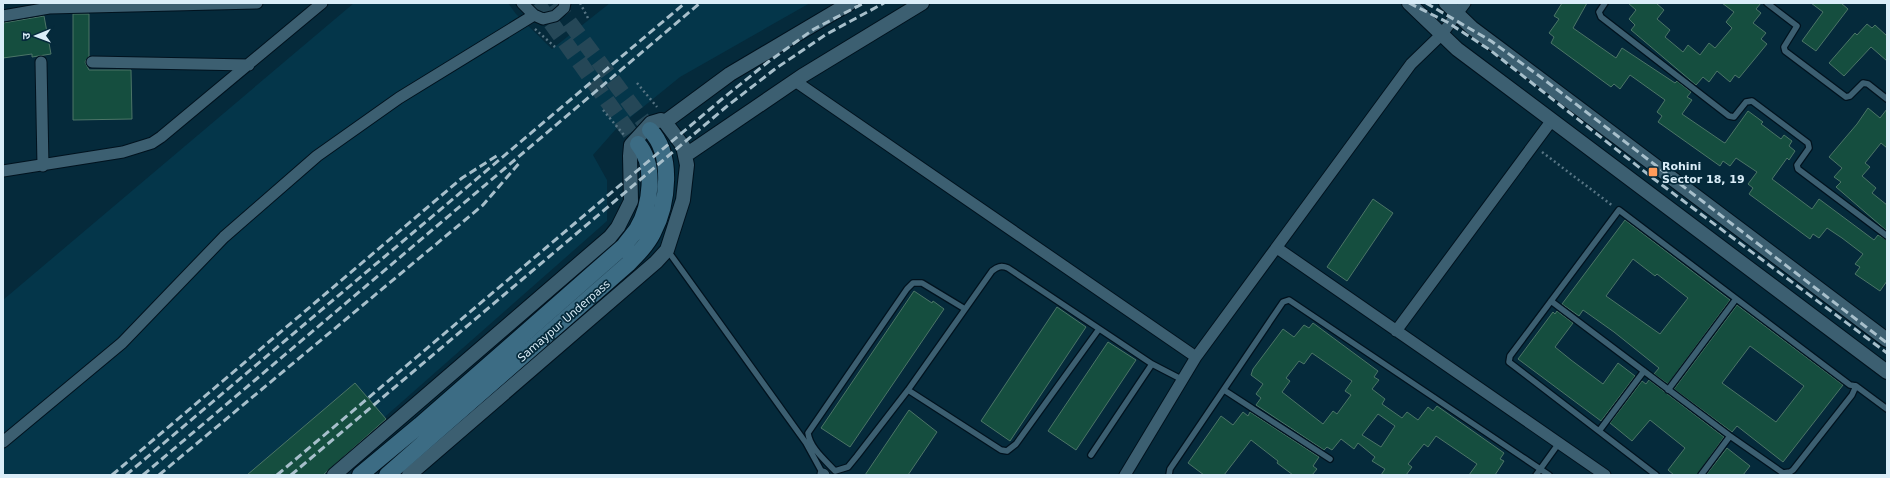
<svg xmlns="http://www.w3.org/2000/svg" width="1890" height="478" font-family="'DejaVu Sans','Noto Sans Devanagari',sans-serif">
  <style>
    .built { fill: #04364a }
    .building { fill: #154e3f; stroke: #4c7567; fill-rule: evenodd }
    .lines { fill: none; stroke-linecap: round; stroke-linejoin: round }
    .secondary-tunnel { stroke: #254757; stroke-width: 16; stroke-dasharray: 16 8; stroke-linecap: butt }
    .service-casing { stroke: #00121e; stroke-width: 8 }
    .minor-casing { stroke: #00121e; stroke-width: 13 }
    .tertiary-casing { stroke: #00121e; stroke-width: 16 }
    .secondary-casing { stroke: #00121e; stroke-width: 18 }
    .path { stroke: #577584; stroke-width: 2.5; stroke-dasharray: 2 3; stroke-linecap: butt }
    .service { stroke: #3c5f71; stroke-width: 5.5 }
    .minor { stroke: #3c5f71; stroke-width: 11 }
    .tertiary { stroke: #3c5f71; stroke-width: 14 }
    .secondary { stroke: #3c6c84; stroke-width: 16 }
    .rail { stroke: #a7bfcb; stroke-width: 3; stroke-dasharray: 8 4; stroke-linecap: butt }
    .poi-dot { fill: #ff9b5a; stroke: #052a3b; stroke-width: 1.5 }
    .labels { text-anchor: middle; dominant-baseline: central; stroke-width: 3.5; stroke-linejoin: round; paint-order: stroke }
    .poi-label { font-size: 11px; font-weight: bold; fill: #daedf8; stroke: #052a3b; text-anchor: start }
    .street-label { font-size: 11px; fill: #daedf8; stroke: #052a3b }
  </style>
  <rect width="100%" height="100%" fill="#052a3b"/>
  <path class="built" d="M354,3H508L516,14L552,49L610,3H810L680,77L616,129L593,155L607,180V221L319,475H3V300Z"/>
  <path class="building" d="M1562,3H1587L1573,28L1616,58L1622,48L1675,83L1677,81L1691,92L1687,97L1692,100L1682,114L1723,142L1725,143L1748,111L1763,122L1761,124L1781,139L1784,135L1792,141L1789,146L1795,151L1789,160L1787,158L1772,179L1812,209L1819,199L1874,240L1878,235L1887,240V281L1880,291L1855,274L1860,267L1855,264L1863,254L1842,238L1827,228L1819,238L1813,234L1810,239L1749,194L1753,188L1748,184L1757,172L1736,158L1730,166L1723,161L1720,166L1658,122L1662,116L1657,112L1665,100L1630,75L1620,89L1614,84L1611,87L1551,43L1554,37L1549,33L1559,19L1554,16Z
    M1628,3H1656L1664,10L1657,19L1670,30L1665,37L1683,52L1688,45L1700,55L1709,43L1715,48L1732,28L1726,22L1734,12L1722,3H1761L1756,9L1761,13L1753,23L1766,33L1761,39L1767,44L1739,78L1735,75L1730,82L1717,71L1709,82L1703,77L1696,85L1631,30L1635,25L1629,19L1636,10Z
    M1811,3H1841L1848,9L1816,51L1802,41L1823,12Z
    M73,14H89V56L85,62L89,70H131L132,119L73,120Z
    M44,16L51,54L32,57V54L3,58V23Z
    M1867,24L1872,28L1875,25L1887,36V61L1871,47L1844,76L1829,63L1855,33L1857,35Z
    M1868,108L1880,118L1887,109V148L1881,143L1865,163L1870,167L1862,176L1876,188L1872,193L1887,205V231L1836,187L1841,182L1834,177L1842,168L1829,157L1857,124Z
    M1373,199L1393,213L1347,281L1327,267Z
    M1625,220L1730,300L1668,384L1654,374L1659,368L1614,332L1583,310L1579,316L1562,304ZM1633,259L1655,276L1657,274L1688,298L1660,334L1606,296Z
    M914,291L932,303L933,301L944,309L850,447L821,428Z
    M1737,305L1843,385L1783,462L1737,426L1732,432L1674,389ZM1750,346L1804,386L1776,422L1722,383Z
    M1057,307L1086,327L1010,441L981,421Z
    M1557,311L1573,323L1555,347L1571,360L1603,384L1618,363L1635,376L1601,421L1518,359L1553,312L1555,314Z
    M1313,323L1378,371L1374,377L1379,380L1372,389L1385,399L1382,404L1402,418L1407,412L1418,420L1428,407L1433,411L1437,406L1504,453L1500,459L1504,461L1495,475H1469L1477,464L1436,436L1428,447L1424,444L1408,464L1412,467L1406,475H1381L1385,469L1372,461L1375,457L1358,443L1354,449L1341,439L1332,450L1327,447L1324,450L1256,405L1261,398L1256,394L1263,384L1251,375L1253,369L1283,329L1294,337L1304,325L1309,328ZM1312,353L1352,381L1345,391L1351,395L1337,414L1333,411L1323,424L1282,392L1290,381L1286,378L1299,361L1304,364ZM1378,414L1395,426L1381,447L1362,435Z
    M1108,342L1136,360L1076,450L1048,431Z
    M1649,380L1724,437L1697,475H1674L1668,470L1685,448L1650,420L1632,441L1610,423L1642,381L1646,384Z
    M355,383L386,419L323,475H247Z
    M909,410L937,432L908,475H865Z
    M1243,412L1248,416L1250,412L1319,457L1313,466L1317,469L1312,475H1293L1277,463L1278,461L1251,440L1224,475H1204L1188,463L1221,416L1233,425Z
    M1727,448L1750,466L1743,475H1706Z"/>
  <g class="lines">
    <path class="secondary-tunnel" d="M537,3L638,144
      M555,3L650,130"/>
    <g class="service-casing">
      <path id="service" d="M1605,3L1599,12L1601,17L1729,116L1734,117L1746,102L1752,101L1808,143L1809,148L1797,165L1798,169L1887,236
        M1767,3L1797,26L1784,47L1785,51L1846,97L1850,96L1863,83L1868,84L1887,99
        M668,251L806,443L823,474
        M1551,301L1730,436L1783,473L1790,472L1793,470L1852,395L1856,386L1850,385L1619,210L1510,356L1509,362L1656,475
        M965,309L922,283H913L907,289L808,433C810,448 825,460 835,471L848,467L857,456L908,390L992,271C997,267 1001,265 1008,268L1152,364L1181,379
        M1856,386L1887,409
        M908,390L1001,450L1007,451L1016,444L1099,329
        M1224,390L1330,459
        M1668,390L1736,299
        M1599,431L1644,371
        M1091,455L1152,364
        M1169,475L1170,469L1283,302L1289,300L1549,475
        M1536,475L1559,443
        M1701,475L1730,436"/>
    </g>
    <g class="minor-casing">
      <path id="minor" d="M522,3L534,15L543,19L555,16L564,8L565,3
        M3,16L49,8L257,3
        M41,62L43,166
        M92,62L249,65
        M795,81L1196,357
        M3,171L123,152L152,143L161,137L322,3
        M1277,248L1605,475
        M1396,331L1552,120
        M3,442L122,343L224,237L317,156L399,98L534,15
        M823,474L824,475
        M1125,475L1196,357L1411,64L1442,34L1465,3"/>
    </g>
    <g class="tertiary-casing">
      <path id="tertiary" d="M1409,3L1457,49L1887,372
        M1446,3L1472,28L1887,340
        M665,122L730,74L850,3
        M686,155L802,76L922,3
        M334,475L610,237L618,227L631,201L630,156L631,145L651,123L661,120L665,122L683,146L687,165L683,200L667,250L656,262L409,475"/>
    </g>
    <g class="secondary-casing">
      <path id="secondary" d="M360,475L420,425L624,246C628,240 633,235 637,229C651,206 656,165 638,144
        M387,475L628,264C637,255 647,245 653,233C668,204 674,155 650,130"/>
    </g>
    <path class="path" d="M580,3L589,20
      M535,29L555,47
      M637,83L657,107
      M603,110L624,135
      M1542,152L1613,206"/>
    <use href="#service" class="service"/>
    <use href="#minor" class="minor"/>
    <use href="#tertiary" class="tertiary"/>
    <use href="#secondary" class="secondary"/>
    <path class="rail" d="M1409,3L1447,22L1490,50L1654,179L1887,353
      M1426,3L1491,41L1542,78L1887,343
      M112,475L462,178L498,155
      M126,475L685,3
      M143,475L700,3
      M159,475L483,205L521,161
      M277,475L722,99L768,62L814,29L864,3
      M291,475L726,107L775,69L825,35L884,3"/>
  </g>
  <rect class="poi-dot" x="1648" y="167" width="10" height="10" rx="2"/>
  <g class="labels">
    <g class="poi-label">
      <text x="1662" y="166">Rohini<tspan x="1662" dy="13">Sector 18, 19</tspan></text>
    </g>
    <g class="street-label">
      <text transform="translate(564 321) rotate(-41)">Samaypur Underpass</text>
    </g>
  </g>
  <rect width="1890" height="478" fill="none" stroke="#daedf8" stroke-width="8"/>
  <g transform="translate(36 36) rotate(269)" stroke="#052a3b" stroke-width="3" paint-order="stroke">
  <path d="M0-3L7 15L0 10L-7 15Z" fill="#daedf8"/>
  <text y="-6" font-size="11" font-weight="bold" text-anchor="middle" fill="#daedf8">उ</text>
  </g>
</svg>
